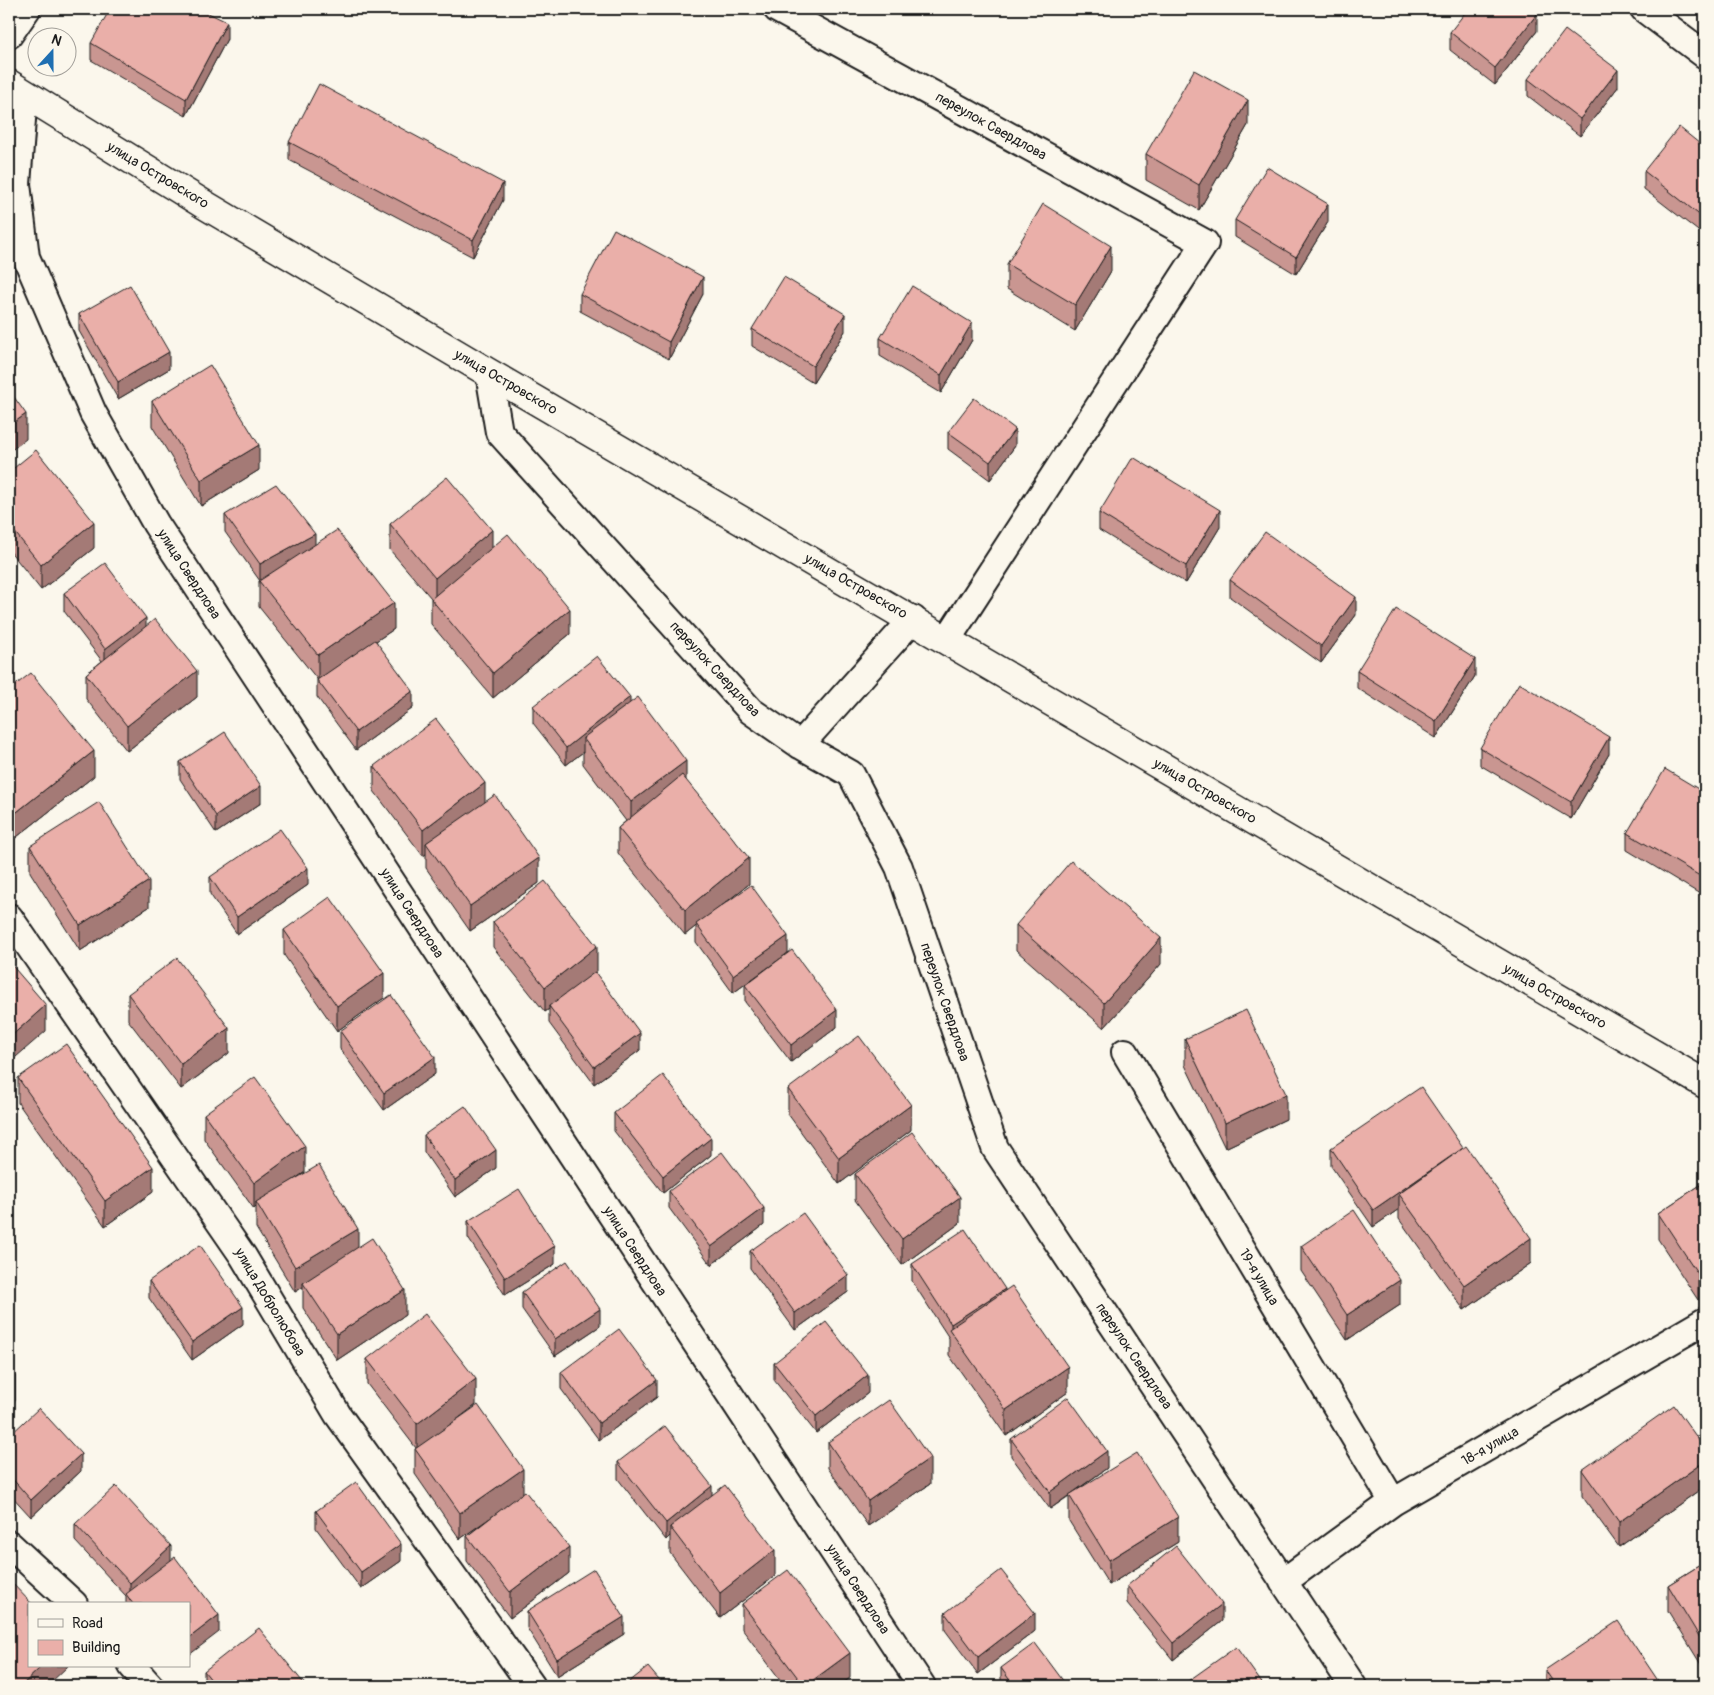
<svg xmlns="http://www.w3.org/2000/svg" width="1714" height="1695" font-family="Pangolin,sans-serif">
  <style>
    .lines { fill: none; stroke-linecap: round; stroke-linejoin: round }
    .street-casing { stroke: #1c1c1c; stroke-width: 30 }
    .secondary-casing { stroke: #1c1c1c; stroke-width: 31 }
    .street { stroke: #fbf7ec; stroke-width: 26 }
    .secondary { stroke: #fbf7ec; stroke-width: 28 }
    .wall { fill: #c99691; stroke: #1c1c1c }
    .shaded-wall { fill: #a47a76; stroke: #1c1c1c }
    .building { fill: #eaafa9; stroke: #1c1c1c }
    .labels { text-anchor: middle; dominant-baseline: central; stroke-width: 4.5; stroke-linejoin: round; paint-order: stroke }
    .street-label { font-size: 14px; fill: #1c1c1c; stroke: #fbf7ec }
  </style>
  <rect width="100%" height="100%" fill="#fbf7ec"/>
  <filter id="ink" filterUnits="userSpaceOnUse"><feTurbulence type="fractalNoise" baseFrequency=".02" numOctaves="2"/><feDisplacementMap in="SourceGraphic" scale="10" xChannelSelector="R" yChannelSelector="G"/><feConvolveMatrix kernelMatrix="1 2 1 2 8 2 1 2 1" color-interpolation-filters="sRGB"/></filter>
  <g filter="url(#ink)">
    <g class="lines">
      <g class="street-casing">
        <path id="street" d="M777,9L1205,243L947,640
          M1644,9L1705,55
          M9,35L27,9
          M24,94L17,184L26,257L93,413L156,524L922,1686
          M489,373L499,432L751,711L800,745L851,774L899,867L995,1148L1353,1686
          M800,745L913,619
          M9,917L243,1256L338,1415L532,1686
          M1125,1052L1393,1502
          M9,1544L74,1604
          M1283,1582L1393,1502L1705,1321
          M132,1666L150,1686"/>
      </g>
      <g class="secondary-casing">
        <path id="secondary" d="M9,84L205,205L489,373L1705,1084"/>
      </g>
      <use href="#street" class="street"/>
      <use href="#secondary" class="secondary"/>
    </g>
    <path class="wall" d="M1537,31L1495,85L1450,50V32Z
      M227,39L186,116L91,60V43Z
      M1528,79L1618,87L1580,136L1528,96Z
      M1248,125L1199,210L1146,180V154Z
      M289,142L503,200L473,257L289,160Z
      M1705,148L1702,234L1644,189V171Z
      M1235,220L1328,222L1296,274L1235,237Z
      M1007,264L1111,271L1075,331L1007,289Z
      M580,294H703L669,359L580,311Z
      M79,314L169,369L118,399L79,331Z
      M752,329L845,331L813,383L752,346Z
      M880,338L972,340L941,393L880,356Z
      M152,401L259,470L201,506L152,426Z
      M948,432L1015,446L990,480L948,449Z
      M9,472L94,548L41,590L9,550Z
      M1099,513L1220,527L1186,583L1099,530Z
      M225,515L315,544L394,629L376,641L413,708L356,750L317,697V679L259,607V581H260L225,532Z
      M390,524L492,548L570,634L493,698L431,624V598L390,550Z
      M1230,580L1356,615L1321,663L1230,597Z
      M64,593L146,626L197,697L127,751L86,699V674L102,661L64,611Z
      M1357,671L1475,676L1436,738L1357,688Z
      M9,690L94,776L13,840L9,835Z
      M630,703L686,781L749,884L711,914L788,953L837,1027L791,1062L745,1002V985L767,968L733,993L696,942V926L685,935L618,853V828L626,821L583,764V752L566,765L533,723V706Z
      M1480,748L1609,754L1571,819L1480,765Z
      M180,762L261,803L216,833L180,779Z
      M374,766L485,801L539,883L470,931L426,868V854L423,856L374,791Z
      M1705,793V897L1627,850V833Z
      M30,846L149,907L80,951L30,872Z
      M210,877L308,885L237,934L210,894Z
      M493,922L597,971L595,973L640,1050L594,1084L549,1023V1009L545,1012L493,947Z
      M1016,925L1161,964L1104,1028L1016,950Z
      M284,930L384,998L337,1031L284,955Z
      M128,994L229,1053L181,1089L128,1020Z
      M340,1031L435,1074L384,1110L340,1049Z
      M1185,1039L1286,1119L1225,1148L1185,1065Z
      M18,1078L153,1192L105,1226L18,1103Z
      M788,1089L911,1130L839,1184L788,1114Z
      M614,1113L711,1155L663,1193L614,1131Z
      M204,1114L305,1172L294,1179L358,1247L405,1315L337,1360L303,1308V1287L295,1292L256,1228V1207L254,1209L204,1139Z
      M424,1135L496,1168L455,1197L424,1152Z
      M1331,1148H1463L1531,1263L1464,1310L1399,1219V1209L1373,1227L1331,1166Z
      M855,1174L960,1223L902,1265L855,1200Z
      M1705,1182V1295L1698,1300L1658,1239V1213Z
      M669,1191L764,1225L711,1265L669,1208Z
      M468,1221L555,1264L505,1295L468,1238Z
      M1301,1246L1400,1305L1347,1340L1301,1271Z
      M750,1251L848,1292L795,1330L750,1268Z
      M912,1264L1005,1290L1068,1392L1006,1436L949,1355V1338L912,1281Z
      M149,1281L243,1324L192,1360L149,1298Z
      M522,1292L600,1326L555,1356L522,1309Z
      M367,1359L476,1405L449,1425L523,1492L569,1573L510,1618L467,1561V1536L491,1517L460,1539L415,1474V1449L416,1448L367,1384Z
      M774,1363L868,1393L816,1433L774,1380Z
      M561,1372L657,1397L599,1440L561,1389Z
      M9,1436L81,1471L31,1517L9,1493Z
      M1011,1439L1107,1468L1073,1493L1178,1542L1109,1585L1069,1521V1496L1050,1509L1011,1456Z
      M828,1442L930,1484L868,1526L828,1468Z
      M1705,1449V1486L1619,1547L1582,1496V1470Z
      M618,1462L712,1495L775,1576L720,1618L670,1553V1536L666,1540L618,1479Z
      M316,1511L401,1561L361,1589L316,1528Z
      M75,1524L171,1559L219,1632L189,1604H126V1596L75,1541Z
      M1705,1562V1671L1668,1611V1585Z
      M1127,1586L1222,1621L1173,1660L1127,1603Z
      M742,1604L850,1678L839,1686H785L742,1629Z
      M527,1611L624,1634L557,1676L527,1628Z
      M945,1613L1035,1631L978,1674L945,1630Z
      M1001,1668L1067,1686H1001Z
      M1545,1670L1661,1686H1545Z
      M204,1671L306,1686H204Z"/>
    <path class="shaded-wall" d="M1537,14V31L1495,85V68Z
      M227,22V39L186,116V99Z
      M1618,70V87L1580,136V119Z
      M1248,100V125L1199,210V185Z
      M503,183V200L473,257V240Z
      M1328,204V222L1296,274V257Z
      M1705,212V229L1702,234V217Z
      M1111,246V271L1075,331V305Z
      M703,277V294L669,359V342Z
      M845,314V331L813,383V366Z
      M972,323V340L941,393V375Z
      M169,352V369L118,399V382Z
      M26,414V439L9,452V426Z
      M1015,429V446L990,480V462Z
      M259,445V470L201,506V480Z
      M1220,510V527L1186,583V566Z
      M94,522V548L41,590V565Z
      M492,530V555L435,603V578Z
      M315,534V551L260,581V564Z
      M1356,597V615L1321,663V646Z
      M394,603V629L318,680V655Z
      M570,609V634L493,698V673Z
      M146,618V635L105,666V649Z
      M1475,659V676L1436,738V721Z
      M197,671V697L127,751V726Z
      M413,691V708L356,750V732Z
      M630,697V715L583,738V752L566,765V748Z
      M1609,737V754L1571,819V802Z
      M94,751V776L13,840V815Z
      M686,761V786L631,828V802Z
      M485,783V808L426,843V854L423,856V830Z
      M261,786V803L216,833V816Z
      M539,858V883L470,931V906Z
      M749,858V884L685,935V910Z
      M308,868V885L237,934V917Z
      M149,881V907L80,951V925Z
      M788,936V953L733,993V975Z
      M1161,938V964L1104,1028V1003Z
      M597,946V971L550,1008L549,1006V1009L545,1012V987Z
      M384,973V998L337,1031V1006Z
      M46,1005V1031L9,1063V1038Z
      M837,1010V1027L791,1062V1045Z
      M229,1028V1053L181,1089V1064Z
      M640,1033V1050L594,1084V1067Z
      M435,1057V1074L384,1110V1093Z
      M1286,1094V1119L1225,1148V1123Z
      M911,1105V1130L839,1184V1158Z
      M711,1138V1155L663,1193V1176Z
      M305,1146V1172L258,1205L256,1202V1207L254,1209V1183Z
      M1463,1148L1399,1194V1209L1373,1227V1210Z
      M496,1150V1168L455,1197V1180Z
      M153,1167V1192L105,1226V1201Z
      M960,1197V1223L902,1265V1239Z
      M764,1208V1225L711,1265V1247Z
      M358,1229V1254L303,1283V1287L295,1292V1267Z
      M1531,1238V1263L1464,1310V1285Z
      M555,1246V1264L505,1295V1278Z
      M1705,1270V1295L1698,1300V1274Z
      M848,1275V1292L795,1330V1313Z
      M1400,1280V1305L1347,1340V1315Z
      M1005,1289V1306L951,1332V1324Z
      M405,1290V1315L337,1360V1334Z
      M243,1307V1324L192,1360V1342Z
      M600,1309V1326L555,1356V1339Z
      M1068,1367V1392L1006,1436V1410Z
      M868,1375V1393L816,1433V1416Z
      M15,1376V1401L9,1407V1381Z
      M476,1379V1405L417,1450V1424Z
      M657,1380V1397L599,1440V1423Z
      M1107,1451V1468L1050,1509V1492Z
      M81,1454V1471L31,1517V1500Z
      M930,1458V1484L868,1526V1501Z
      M1705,1461V1486L1619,1547V1522Z
      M523,1469V1495L460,1539V1513Z
      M712,1486V1503L670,1527V1536L666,1540V1523Z
      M1178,1517V1542L1109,1585V1560Z
      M401,1544V1561L361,1589V1572Z
      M171,1546V1563L130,1601V1583Z
      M569,1547V1573L510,1618V1592Z
      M775,1550V1576L720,1618V1593Z
      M1222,1604V1621L1173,1660V1643Z
      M1035,1613V1631L978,1674V1657Z
      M219,1615V1632L189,1655V1638Z
      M624,1617V1634L557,1676V1659Z
      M850,1653V1678L839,1686H805Z
      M42,1666H68L47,1686H21Z"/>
    <path class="building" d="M110,9H200L227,22L186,99L91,43Z
      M1468,9H1530L1537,14L1495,68L1450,32Z
      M1565,30L1618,70L1580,119L1528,79Z
      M1194,70L1248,100L1199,185L1146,154Z
      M319,84L503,183L473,240L289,142Z
      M1679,127L1705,148V212L1702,217L1644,171Z
      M1267,167L1328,204L1296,257L1235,220Z
      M1043,204L1111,246L1075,305L1007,264Z
      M614,229L703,277L669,342L580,294Z
      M784,277L845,314L813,366L752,329Z
      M130,285L169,352L118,382L79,314Z
      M912,286L972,323L941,375L880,338Z
      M210,365L259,445L201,480L152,401Z
      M9,390L26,414L9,426Z
      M974,398L1015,429L990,462L948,432Z
      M36,450L94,522L41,565L9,525V472Z
      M1133,457L1220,510L1186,566L1099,513Z
      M447,477L492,530L435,578L390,524Z
      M276,484L315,534L260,564L225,515Z
      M337,530L394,603L318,655L259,581Z
      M1265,532L1356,597L1321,646L1230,580Z
      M508,534L570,609L493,673L431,599Z
      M105,563L146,618L105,649L64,593Z
      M1396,609L1475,659L1436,721L1357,671Z
      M155,619L197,671L127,726L86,674Z
      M375,640L413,691L356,732L317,680Z
      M597,656L630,697L566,748L533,706Z
      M31,673L94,751L13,815L9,810V690Z
      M1519,683L1609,737L1571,802L1480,748Z
      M638,697L686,761L631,802L583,738Z
      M436,719L485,783L423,830L374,766Z
      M225,732L261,786L216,816L180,762Z
      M1665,769L1705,793V879L1627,833Z
      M682,775L749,858L685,910L618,828Z
      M495,795L539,858L470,906L426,843Z
      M99,802L149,881L80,925L30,846Z
      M280,829L308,868L237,917L210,877Z
      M1071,861L1161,938L1104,1003L1016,925Z
      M545,881L597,946L545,987L493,922Z
      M751,885L788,936L733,975L696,924Z
      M330,897L384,973L337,1006L284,930Z
      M792,950L837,1010L791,1045L745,985Z
      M177,958L229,1028L181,1064L128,994Z
      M9,962L46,1005L9,1038Z
      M595,972L640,1033L594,1067L549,1006Z
      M391,995L435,1057L384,1093L340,1031Z
      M1246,1010L1286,1094L1225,1123L1185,1039Z
      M859,1036L911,1105L839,1158L788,1089Z
      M66,1044L153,1167L105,1201L18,1078Z
      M663,1075L711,1138L663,1176L614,1113Z
      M255,1077L305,1146L254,1183L204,1114Z
      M1421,1087L1463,1148L1373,1210L1331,1148Z
      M465,1106L496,1150L455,1180L424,1135Z
      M912,1132L960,1197L902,1239L855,1174Z
      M1466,1146L1531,1238L1464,1285L1399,1194Z
      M722,1152L764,1208L711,1247L669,1191Z
      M319,1165L358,1229L295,1267L256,1202Z
      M1705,1182V1270L1698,1274L1658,1213Z
      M519,1189L555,1246L505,1278L468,1221Z
      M1354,1210L1400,1280L1347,1315L1301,1246Z
      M803,1213L848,1275L795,1313L750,1251Z
      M965,1229L1005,1289L951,1324L912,1264Z
      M372,1238L405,1290L337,1334L303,1283Z
      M200,1245L243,1307L192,1342L149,1281Z
      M567,1261L600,1309L555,1339L522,1292Z
      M1012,1286L1068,1367L1006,1410L949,1329Z
      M425,1314L476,1379L417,1424L367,1359Z
      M826,1322L868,1375L816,1416L774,1363Z
      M619,1329L657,1380L599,1423L561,1372Z
      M9,1368L15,1376L9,1381Z
      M1068,1397L1107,1451L1050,1492L1011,1439Z
      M889,1400L930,1458L868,1501L828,1442Z
      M478,1405L523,1469L460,1513L415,1449Z
      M1674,1405L1705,1449V1461L1619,1522L1582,1470Z
      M39,1408L81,1454L31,1500L9,1475V1436Z
      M665,1426L712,1486L666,1523L618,1462Z
      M1137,1453L1178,1517L1109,1560L1069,1495Z
      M356,1482L401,1544L361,1572L316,1511Z
      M725,1485L775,1550L720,1593L670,1527Z
      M116,1486L171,1546L130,1583L75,1524Z
      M525,1491L569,1547L510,1592L467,1536Z
      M1176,1546L1222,1604L1173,1643L1127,1586Z
      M175,1557L219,1615L189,1638V1604H133L126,1594Z
      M1705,1562V1646L1668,1585Z
      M594,1569L624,1617L557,1659L527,1611Z
      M788,1570L850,1653L805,1686H804L742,1604Z
      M1001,1570L1035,1613L978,1657L945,1613Z
      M9,1580L32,1604H29V1666H42L21,1686H9Z
      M1618,1621L1661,1685L1659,1686H1556L1545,1670Z
      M259,1628L306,1686H216L204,1671Z
      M1035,1643L1067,1686H1014L1001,1668Z
      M1236,1647L1264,1686H1181Z
      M648,1667L664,1686H624Z
      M854,1682L857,1686H849Z"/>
  </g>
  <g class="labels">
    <g class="street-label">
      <text transform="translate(991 126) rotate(29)">переулок Свердлова</text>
      <text transform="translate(158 175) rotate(31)">улица Островского</text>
      <text transform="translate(506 382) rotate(30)">улица Островского</text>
      <text transform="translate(189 574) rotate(57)">улица Свердлова</text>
      <text transform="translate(856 586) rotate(30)">улица Островского</text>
      <text transform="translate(715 669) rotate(47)">переулок Свердлова</text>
      <text transform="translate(1205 791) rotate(30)">улица Островского</text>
      <text transform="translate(412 913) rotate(57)">улица Свердлова</text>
      <text transform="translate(1555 996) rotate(30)">улица Островского</text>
      <text transform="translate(945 1002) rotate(71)">переулок Свердлова</text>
      <text transform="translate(635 1251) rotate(57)">улица Свердлова</text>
      <text transform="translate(1259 1277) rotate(59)">19-я улица</text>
      <text transform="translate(270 1302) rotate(59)">улица Добролюбова</text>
      <text transform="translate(1134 1356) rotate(56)">переулок Свердлова</text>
      <text transform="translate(1490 1446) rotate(-30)">18-я улица</text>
      <text transform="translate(858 1589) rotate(57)">улица Свердлова</text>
    </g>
  </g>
  <rect width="1714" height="1695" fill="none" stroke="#fbf7ec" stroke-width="30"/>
  <rect x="15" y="15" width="1684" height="1665" fill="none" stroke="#1c1c1c" stroke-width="2" filter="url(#ink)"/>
  <rect x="28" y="1602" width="162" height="65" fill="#fbf7ec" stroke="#a29f99"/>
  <rect x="38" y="1619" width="25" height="8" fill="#fbf7ec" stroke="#a29f99"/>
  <text x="72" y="1628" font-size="15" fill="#1c1c1c">Road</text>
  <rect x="38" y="1640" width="25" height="15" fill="#eaafa9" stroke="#a29f99"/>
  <text x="72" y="1652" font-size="15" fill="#1c1c1c">Building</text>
  <g transform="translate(52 52) rotate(21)"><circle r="24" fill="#fbf7ec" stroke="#a29f99"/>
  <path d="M0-4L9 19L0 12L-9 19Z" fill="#1f6fb2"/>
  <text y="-8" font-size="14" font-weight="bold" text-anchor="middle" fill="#1c1c1c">N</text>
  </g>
</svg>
